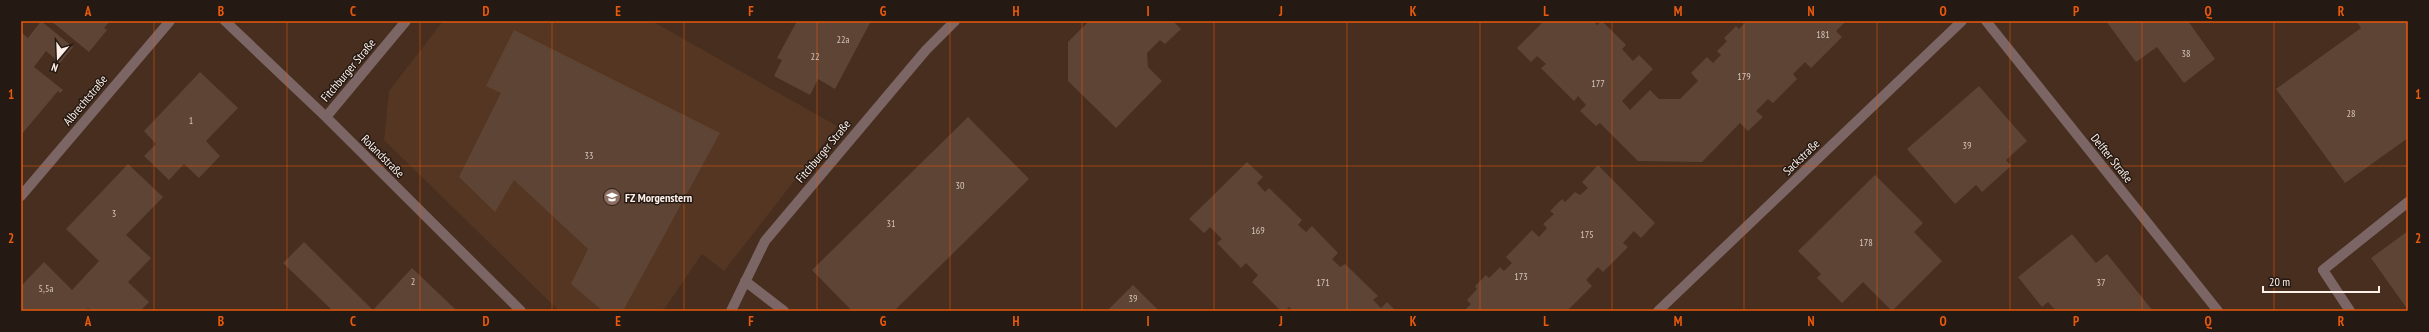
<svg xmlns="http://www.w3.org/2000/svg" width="2429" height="332" font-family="'PT Sans Narrow',sans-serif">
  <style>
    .built { fill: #543623 }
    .building { fill: #5e4434 }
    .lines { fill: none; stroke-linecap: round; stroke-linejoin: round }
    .minor { stroke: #7c6665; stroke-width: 10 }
    .grid { fill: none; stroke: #e8590c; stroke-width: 1; stroke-opacity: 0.55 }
    .labels { text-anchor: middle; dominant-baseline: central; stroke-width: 3; stroke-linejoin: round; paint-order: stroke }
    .number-label { font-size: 10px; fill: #d5c5bb }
    .street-label { font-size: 12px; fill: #fdf0e8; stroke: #251913 }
    .poi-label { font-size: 12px; font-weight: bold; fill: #fdf0e8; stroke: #251913; text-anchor: start }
    .neatline { fill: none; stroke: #e8590c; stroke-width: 1.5 }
    .grid-label { font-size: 13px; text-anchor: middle; font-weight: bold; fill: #e8590c }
  </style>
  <rect width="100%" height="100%" fill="#472e1f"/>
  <path class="built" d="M443,21H652L837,126L724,271L702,254L663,311H559L384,140L389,91Z"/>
  <path class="building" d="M41,21L73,47L60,63L46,51L34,67L63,90L60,93L58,91L21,135V32L28,38Z
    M51,21H110L104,28L107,30L89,52Z
    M797,21H871L835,89L818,79L810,95L774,76L782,60L777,58Z
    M1089,21H1176L1174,22L1181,29L1165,44L1160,40L1147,53L1148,67L1162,81L1116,128L1068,81V42Z
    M1544,21H1593L1597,25L1602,21L1626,45L1622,49L1633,61L1639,55L1653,69L1622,101L1630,110L1650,90L1659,99H1680L1698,81L1691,73L1707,57L1713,63L1721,55L1717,51L1727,41L1724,38L1736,26L1739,29L1747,21H1846L1836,31L1842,37L1811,68L1805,62L1793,74L1797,79L1773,103L1768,99L1756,111L1763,117L1748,131L1740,123L1702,162L1638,161L1600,123L1596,126L1580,111L1586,105L1578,96L1574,101L1541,68L1546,64L1537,56L1531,62L1517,48Z
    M2106,21H2188L2215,59L2184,83L2157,47L2136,62Z
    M2356,21H2408V138L2345,183L2276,89L2361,28Z
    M514,30L720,133L623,311H603L571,284L588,249L514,180L495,212L459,177L501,93L486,86Z
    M200,72L238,108L206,141L220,156L199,178L184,164L169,180L144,156L156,144L144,131Z
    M1979,86L2027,141L2006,160L2011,166L1982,192L1976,185L1955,204L1907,149Z
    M968,117L1029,179L894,311H852L812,270Z
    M1247,162L1263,177L1257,183L1265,192L1269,188L1302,220L1298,225L1306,232L1312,226L1338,253L1332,259L1340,267L1345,264L1378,296L1373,300L1381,308L1387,302L1396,311H1293L1289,307L1285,311H1281L1252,282L1258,275L1246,263L1241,268L1217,243L1222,239L1210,227L1204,233L1189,219Z
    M128,164L163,197L126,235L151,258L128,282L149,302L140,311H92L88,308L85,311H21V286L44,262L72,290L99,261L66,229Z
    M1598,165L1655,223L1641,238L1634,231L1623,243L1628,247L1603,272L1598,267L1586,280L1592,286L1567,311H1464L1471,304L1467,300L1477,289L1475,286L1486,275L1489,278L1500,267L1504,271L1512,263L1506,257L1532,230L1539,237L1547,228L1543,224L1554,214L1550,211L1562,199L1565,202L1575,192L1580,195L1588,188L1582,182Z
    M1875,175L1923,223L1914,232L1942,261L1892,311L1863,282L1842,303L1817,278L1821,274L1798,251Z
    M2408,231V310L2371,258Z
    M2072,234L2096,263L2107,254L2153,311H2056L2048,302L2042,307L2018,277Z
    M304,242L373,310L412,268L456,310L333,311L283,263Z
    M1133,285L1159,311H1107Z"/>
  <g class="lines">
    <path class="minor" d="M225,21L326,117L521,311
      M1986,21L2218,311
      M326,117L406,21
      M21,196L170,21
      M745,281L784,311
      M731,311L765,241L926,50L955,21
      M1658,311L1962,21
      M2350,311L2323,270L2408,202"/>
  </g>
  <path class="grid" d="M154,21V311M287,21V311M420,21V311M552,21V311M684,21V311M817,21V311M950,21V311M1082,21V311M1214,21V311M1347,21V311M1480,21V311M1612,21V311M1744,21V311M1877,21V311M2010,21V311M2142,21V311M2274,21V311M21,166H2408"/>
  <defs>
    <g id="school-disc" transform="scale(0.9)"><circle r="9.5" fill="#8d6e63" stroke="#251913"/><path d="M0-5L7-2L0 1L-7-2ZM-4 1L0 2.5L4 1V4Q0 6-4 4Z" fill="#fff"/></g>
  </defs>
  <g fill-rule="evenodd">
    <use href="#school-disc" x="612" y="197"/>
  </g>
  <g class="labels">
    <g class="number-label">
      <text x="1823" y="34">181</text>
      <text x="843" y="39">22a</text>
      <text x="2186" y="53">38</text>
      <text x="815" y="56">22</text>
      <text x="1744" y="76">179</text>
      <text x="1598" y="83">177</text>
      <text x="2351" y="113">28</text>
      <text x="191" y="120">1</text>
      <text x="1967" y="145">39</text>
      <text x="589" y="155">33</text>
      <text x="960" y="185">30</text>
      <text x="114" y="213">3</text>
      <text x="891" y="223">31</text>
      <text x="1258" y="230">169</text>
      <text x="1587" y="234">175</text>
      <text x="1866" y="242">178</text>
      <text x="1521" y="276">173</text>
      <text x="413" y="281">2</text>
      <text x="1323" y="282">171</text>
      <text x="2101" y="282">37</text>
      <text x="46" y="288">5,5a</text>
      <text x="1133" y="298">39</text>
    </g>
    <g class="street-label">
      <text transform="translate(348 70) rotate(-50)">Fitchburger Straße</text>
      <text transform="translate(85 100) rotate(-50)">Albrechtstraße</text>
      <text transform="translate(823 151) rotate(-50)">Fitchburger Straße</text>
      <text transform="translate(383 156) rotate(45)">Rolandstraße</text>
      <text transform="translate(1801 157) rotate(-44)">Sackstraße</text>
      <text transform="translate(2112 158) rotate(51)">Delfter Straße</text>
    </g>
    <g class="poi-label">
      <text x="625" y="197">FZ Morgenstern</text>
    </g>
  </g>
  <rect width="2429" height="332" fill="none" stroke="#251913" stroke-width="44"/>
  <g transform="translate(58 58) rotate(199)" stroke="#251913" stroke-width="3" paint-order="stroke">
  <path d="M0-3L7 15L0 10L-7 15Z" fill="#fdf0e8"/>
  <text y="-6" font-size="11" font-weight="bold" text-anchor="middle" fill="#fdf0e8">N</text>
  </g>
  <path d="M2263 286v6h116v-6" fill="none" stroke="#fdf0e8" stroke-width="2"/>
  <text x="2269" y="286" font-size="12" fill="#fdf0e8" stroke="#251913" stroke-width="3" paint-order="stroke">20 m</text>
  <rect x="22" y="22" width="2385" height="288" class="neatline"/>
  <g class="grid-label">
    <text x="88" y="16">A</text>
    <text x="221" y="16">B</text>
    <text x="353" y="16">C</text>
    <text x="486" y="16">D</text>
    <text x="618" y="16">E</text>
    <text x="751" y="16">F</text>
    <text x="883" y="16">G</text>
    <text x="1016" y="16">H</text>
    <text x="1148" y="16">I</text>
    <text x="1281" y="16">J</text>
    <text x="1413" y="16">K</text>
    <text x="1546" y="16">L</text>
    <text x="1678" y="16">M</text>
    <text x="1811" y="16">N</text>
    <text x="1943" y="16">O</text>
    <text x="2076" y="16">P</text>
    <text x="2208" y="16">Q</text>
    <text x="2341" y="16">R</text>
    <text x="11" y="99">1</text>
    <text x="2418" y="99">1</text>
    <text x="11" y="243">2</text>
    <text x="2418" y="243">2</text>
    <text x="88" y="326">A</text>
    <text x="221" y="326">B</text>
    <text x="353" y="326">C</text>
    <text x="486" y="326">D</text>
    <text x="618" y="326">E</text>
    <text x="751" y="326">F</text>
    <text x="883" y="326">G</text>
    <text x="1016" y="326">H</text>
    <text x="1148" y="326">I</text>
    <text x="1281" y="326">J</text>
    <text x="1413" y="326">K</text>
    <text x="1546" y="326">L</text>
    <text x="1678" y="326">M</text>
    <text x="1811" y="326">N</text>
    <text x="1943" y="326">O</text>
    <text x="2076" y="326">P</text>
    <text x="2208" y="326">Q</text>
    <text x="2341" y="326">R</text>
  </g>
</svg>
